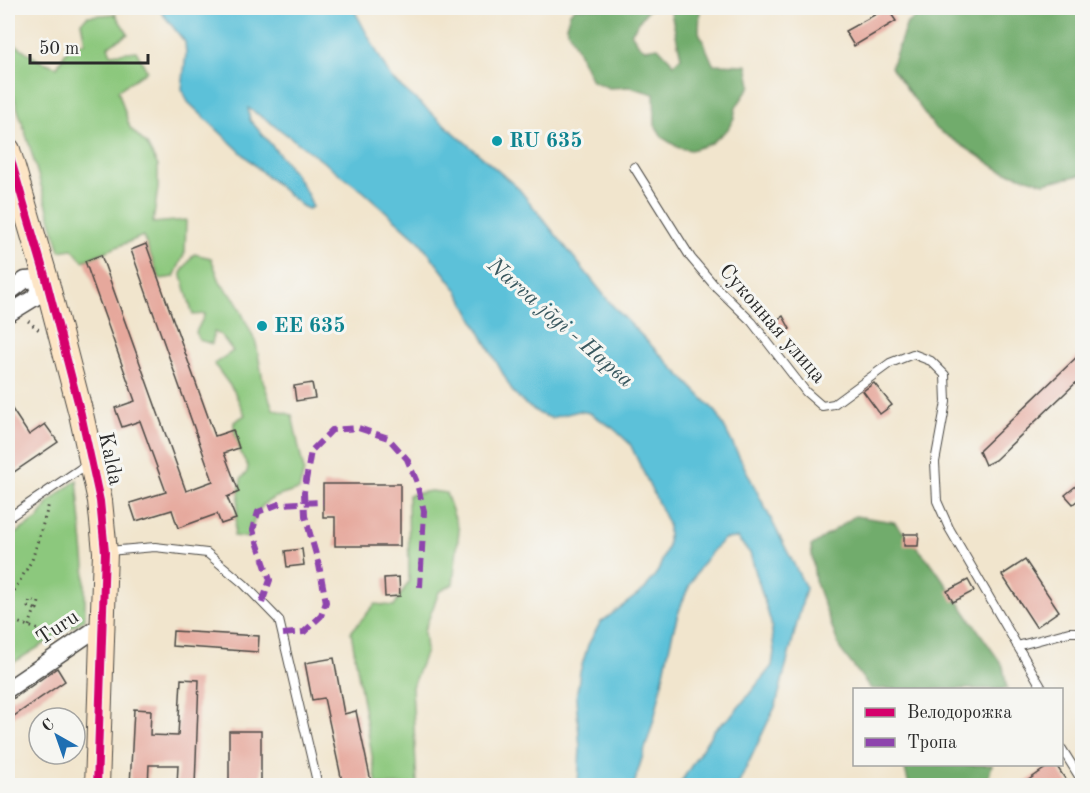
<svg xmlns="http://www.w3.org/2000/svg" width="1090" height="793" font-family="'Old Standard TT',serif">
  <style>
    .green { fill: #8cc87d; stroke: #5c7a54; stroke-width: 1.5 }
    .forest { fill: #71ac6c; stroke: #4e6c4c; stroke-width: 1.5 }
    .water { fill: #5bc1d9; stroke: #437682; stroke-width: 1.5 }
    .building { fill: #e6a89c }
    .lines { fill: none; stroke-linecap: round; stroke-linejoin: round }
    .lane-casing { stroke: #494743; stroke-width: 10 }
    .street-casing { stroke: #494743; stroke-width: 19 }
    .secondary-casing { stroke: #494743; stroke-width: 26 }
    .path { stroke: #494743; stroke-width: 3; stroke-dasharray: 1.5 4.5; stroke-linecap: butt }
    .lane { stroke: #fff; stroke-width: 8 }
    .street { stroke: #fff; stroke-width: 16 }
    .secondary { stroke: #fde5c5; stroke-width: 24 }
    .quiet { stroke: #8e44ad; stroke-width: 6; stroke-dasharray: 12 6; stroke-linecap: butt }
    .cycleway-casing { stroke: #f6f6f2; stroke-width: 11 }
    .cycleway { stroke: #d6006c; stroke-width: 8 }
    .culture-dot { fill: #0f9aa8; stroke: #f6f6f2; stroke-width: 2 }
    .labels { text-anchor: middle; dominant-baseline: central; stroke-width: 6; stroke-linejoin: round; paint-order: stroke }
    .culture-label { font-size: 21px; font-weight: bold; fill: #0d838f; stroke: #f6f6f2; text-anchor: start }
    .street-label { font-size: 21px; fill: #2b2b2b; stroke: #f6f6f2 }
    .water-label { font-size: 22px; font-style: italic; fill: #39585f; stroke: #f6f6f2 }
  </style>
  <rect width="100%" height="100%" fill="#f6f6f2"/>
  <filter id="ink" filterUnits="userSpaceOnUse"><feTurbulence type="fractalNoise" baseFrequency=".0167" numOctaves="2"/><feDisplacementMap in="SourceGraphic" scale="12" xChannelSelector="R" yChannelSelector="G"/><feConvolveMatrix kernelMatrix="1 2 1 2 8 2 1 2 1" color-interpolation-filters="sRGB"/></filter>
  <filter id="wash" filterUnits="userSpaceOnUse"><feTurbulence type="fractalNoise" baseFrequency=".008" numOctaves="4" result="noise"/><feDisplacementMap in="SourceGraphic" scale="24" xChannelSelector="R" yChannelSelector="G"/><feGaussianBlur stdDeviation="1.35" result="paint"/><feColorMatrix in="noise" values="0 0 0 0 0 0 0 0 0 0 0 0 0 0 0 0 0 1.4 0 .05"/><feComposite in="paint" operator="in"/></filter>
  <g filter="url(#wash)">
    <rect width="100%" height="100%" fill="#f1e5cd"/>
    <path class="green" d="M115,14L128,34L108,46L111,54L136,51L147,71L118,90L130,128L147,145L158,166V188L153,223L186,220L185,252L174,277L160,279L143,236L83,261L72,249L60,251L29,144L8,79V41L12,42L38,60L57,67L70,45L85,43L81,22L88,16Z
      M194,254L211,258L221,284L235,299L256,343L263,381L273,409L292,415L304,471L299,490C264,499 257,504 249,538L234,536L241,479L247,472L248,466C240,454 233,436 234,422L245,415L234,391L214,364L233,351L221,335L214,332L212,344L199,340L196,332L205,314L193,315L181,273Z
      M77,480L85,567V619L8,666V538L38,519L50,501Z
      M431,491L446,493L459,530L453,584L439,592L424,631L426,651L412,687L417,785H377L351,632L375,604L394,606L409,581L408,495Z"/>
    <path class="forest" d="M575,8H652L646,12L631,33L639,45L645,49L658,47L674,64L681,57L671,13L676,8H700L699,32L713,64L747,65L751,85L736,107L734,118L728,129L710,144L691,150L679,148L663,138L655,125L654,94L630,87L609,88L592,81L566,26L570,13Z
      M931,8H1082V175L1044,183L1000,170L935,128L891,67L907,23Z
      M855,516L894,522L932,564L1003,666L1007,689H871L840,649L815,580L811,546Z
      M904,765V764L992,765L986,786L909,785Z"/>
    <path class="water" d="M158,8H353L391,78L519,189L612,305L717,413L806,588L776,705L738,785H679L714,730L733,714L772,666L774,652L771,623L750,553L737,538L724,539C672,588 671,650 655,715C649,739 640,762 634,785H578L580,748L576,698L580,672L588,645L600,623L645,589L658,571L668,545V524L630,444L613,428L590,413L579,411L551,418L540,414L525,404L513,392L457,290L420,242L364,192L267,120L248,108L250,120C265,138 310,187 312,207L308,209L302,206L264,174L188,102L182,89L186,54L185,42Z"/>
    <g id="blocks">
      <path class="building" d="M887,8L896,21L854,46L845,31Z
        M146,244L215,436L233,430L239,448L224,453L239,492L227,497L236,519L221,524L217,514L178,528L172,510L136,521L130,503L166,492L140,421L122,427L115,408L135,401L85,261L101,255L186,491L213,481L131,250Z
        M783,316L790,329L779,335L771,323Z
        M1083,351V376L995,460L985,465L979,451Z
        M312,383L315,398L296,401L294,386Z
        M874,383L892,405L880,414L863,391Z
        M8,403L29,435L45,424L58,442L8,476Z
        M1083,480V496L1073,504L1065,495Z
        M323,484H400V546H335V517H323Z
        M904,534H919L918,546H904Z
        M302,549L304,565L287,567L285,551Z
        M1025,560L1059,611L1036,627L1002,575Z
        M399,577L400,596L385,597L384,578Z
        M968,580L974,591L953,602L947,591Z
        M173,631L259,636L258,652L172,646Z
        M334,658L344,714L356,711L372,786H343L324,698L312,700L305,663Z
        M57,668L65,681L8,720V699L14,698Z
        M181,679L199,680L195,786H177L178,765H149L148,786H130L134,709L151,710L150,735L178,736Z
        M229,731H261V786H229Z
        M1050,765H1056L1070,786H1020Z"/>
    </g>
  </g>
  <g filter="url(#ink)">
    <use href="#blocks" fill-opacity="0" stroke="#494743" stroke-width="1.5"/>
    <g class="lines">
      <g class="lane-casing">
        <path id="lane" d="M634,167L691,258L714,285L752,322L806,392L822,406L834,404L890,363L913,354L931,361L945,375L946,402L935,462L937,501L949,528L1043,690
          M8,518L89,463
          M108,551L155,547L207,553L244,584L279,620L318,786
          M1017,646L1069,632H1082
          M1062,749L1082,781"/>
      </g>
      <g class="street-casing">
        <path id="street" d="M8,293L25,280L46,279
          M8,314L34,298L46,279
          M8,689L103,624"/>
      </g>
      <g class="secondary-casing">
        <path id="secondary" d="M8,150L46,279L81,414L100,501L105,552L97,786"/>
      </g>
      <path class="path" d="M88,8L89,12L100,10L99,8
        M71,10L87,8
        M28,321L39,330
        M8,601L32,560L49,504
        M8,619L57,636
        M29,626L35,609L28,607L30,600L39,602L37,609H35"/>
      <use href="#lane" class="lane"/>
      <use href="#street" class="street"/>
      <use href="#secondary" class="secondary"/>
      <path class="quiet" d="M262,603L270,580L253,530L258,512L279,504L323,502
        M283,634L304,632L321,616L326,602L319,565L305,516L304,492L311,451L332,430L358,428L388,438L407,459L416,480L424,511L420,587"/>
      <g class="cycleway-casing">
        <path id="cycleway" d="M8,150L46,279L81,414L100,501L105,552L97,786"/>
      </g>
      <use href="#cycleway" class="cycleway"/>
    </g>
  </g>
  <g class="culture-dot">
    <circle cx="497" cy="141" r="6"/>
    <circle cx="262" cy="326" r="6"/>
  </g>
  <g class="labels">
    <g class="culture-label">
      <text x="509" y="141">RU 635</text>
      <text x="274" y="326">EE 635</text>
    </g>
    <g class="street-label">
      <text transform="translate(772 324) rotate(49)">Суконная улица</text>
      <text transform="translate(110 459) rotate(78)">Kalda</text>
      <text transform="translate(58 628) rotate(-34)">Turu</text>
    </g>
    <g class="water-label">
      <text transform="translate(560 323) rotate(41)">Narva jõgi - Нарва</text>
    </g>
  </g>
  <rect width="1090" height="793" fill="none" stroke="#f6f6f2" stroke-width="30"/>
  <rect x="853" y="688" width="210" height="78" fill="#f6f6f2" stroke="#a5a5a2" stroke-width="1.5"/>
  <rect x="865" y="708" width="30" height="9" fill="#d6006c" stroke="#a5a5a2" stroke-width="1.5"/>
  <text x="907" y="718" font-size="18" fill="#2b2b2b">Велодорожка</text>
  <rect x="865" y="738" width="30" height="9" fill="#8e44ad" stroke="#a5a5a2" stroke-width="1.5"/>
  <text x="907" y="748" font-size="18" fill="#2b2b2b">Тропа</text>
  <g transform="translate(57 736) rotate(320)"><circle r="28" fill="#f6f6f2" stroke="#a5a5a2" stroke-width="1.5"/>
  <path d="M0-4.5L10 22L0 15L-10 22Z" fill="#1f6fb2"/>
  <text y="-9" font-size="16" font-weight="bold" text-anchor="middle" fill="#2b2b2b">С</text>
  </g>
  <path d="M30 54v9h118v-9" fill="none" stroke="#2b2b2b" stroke-width="3"/>
  <text x="39" y="54" font-size="18" fill="#2b2b2b" stroke="#f6f6f2" stroke-width="4.5" paint-order="stroke">50 m</text>
</svg>
